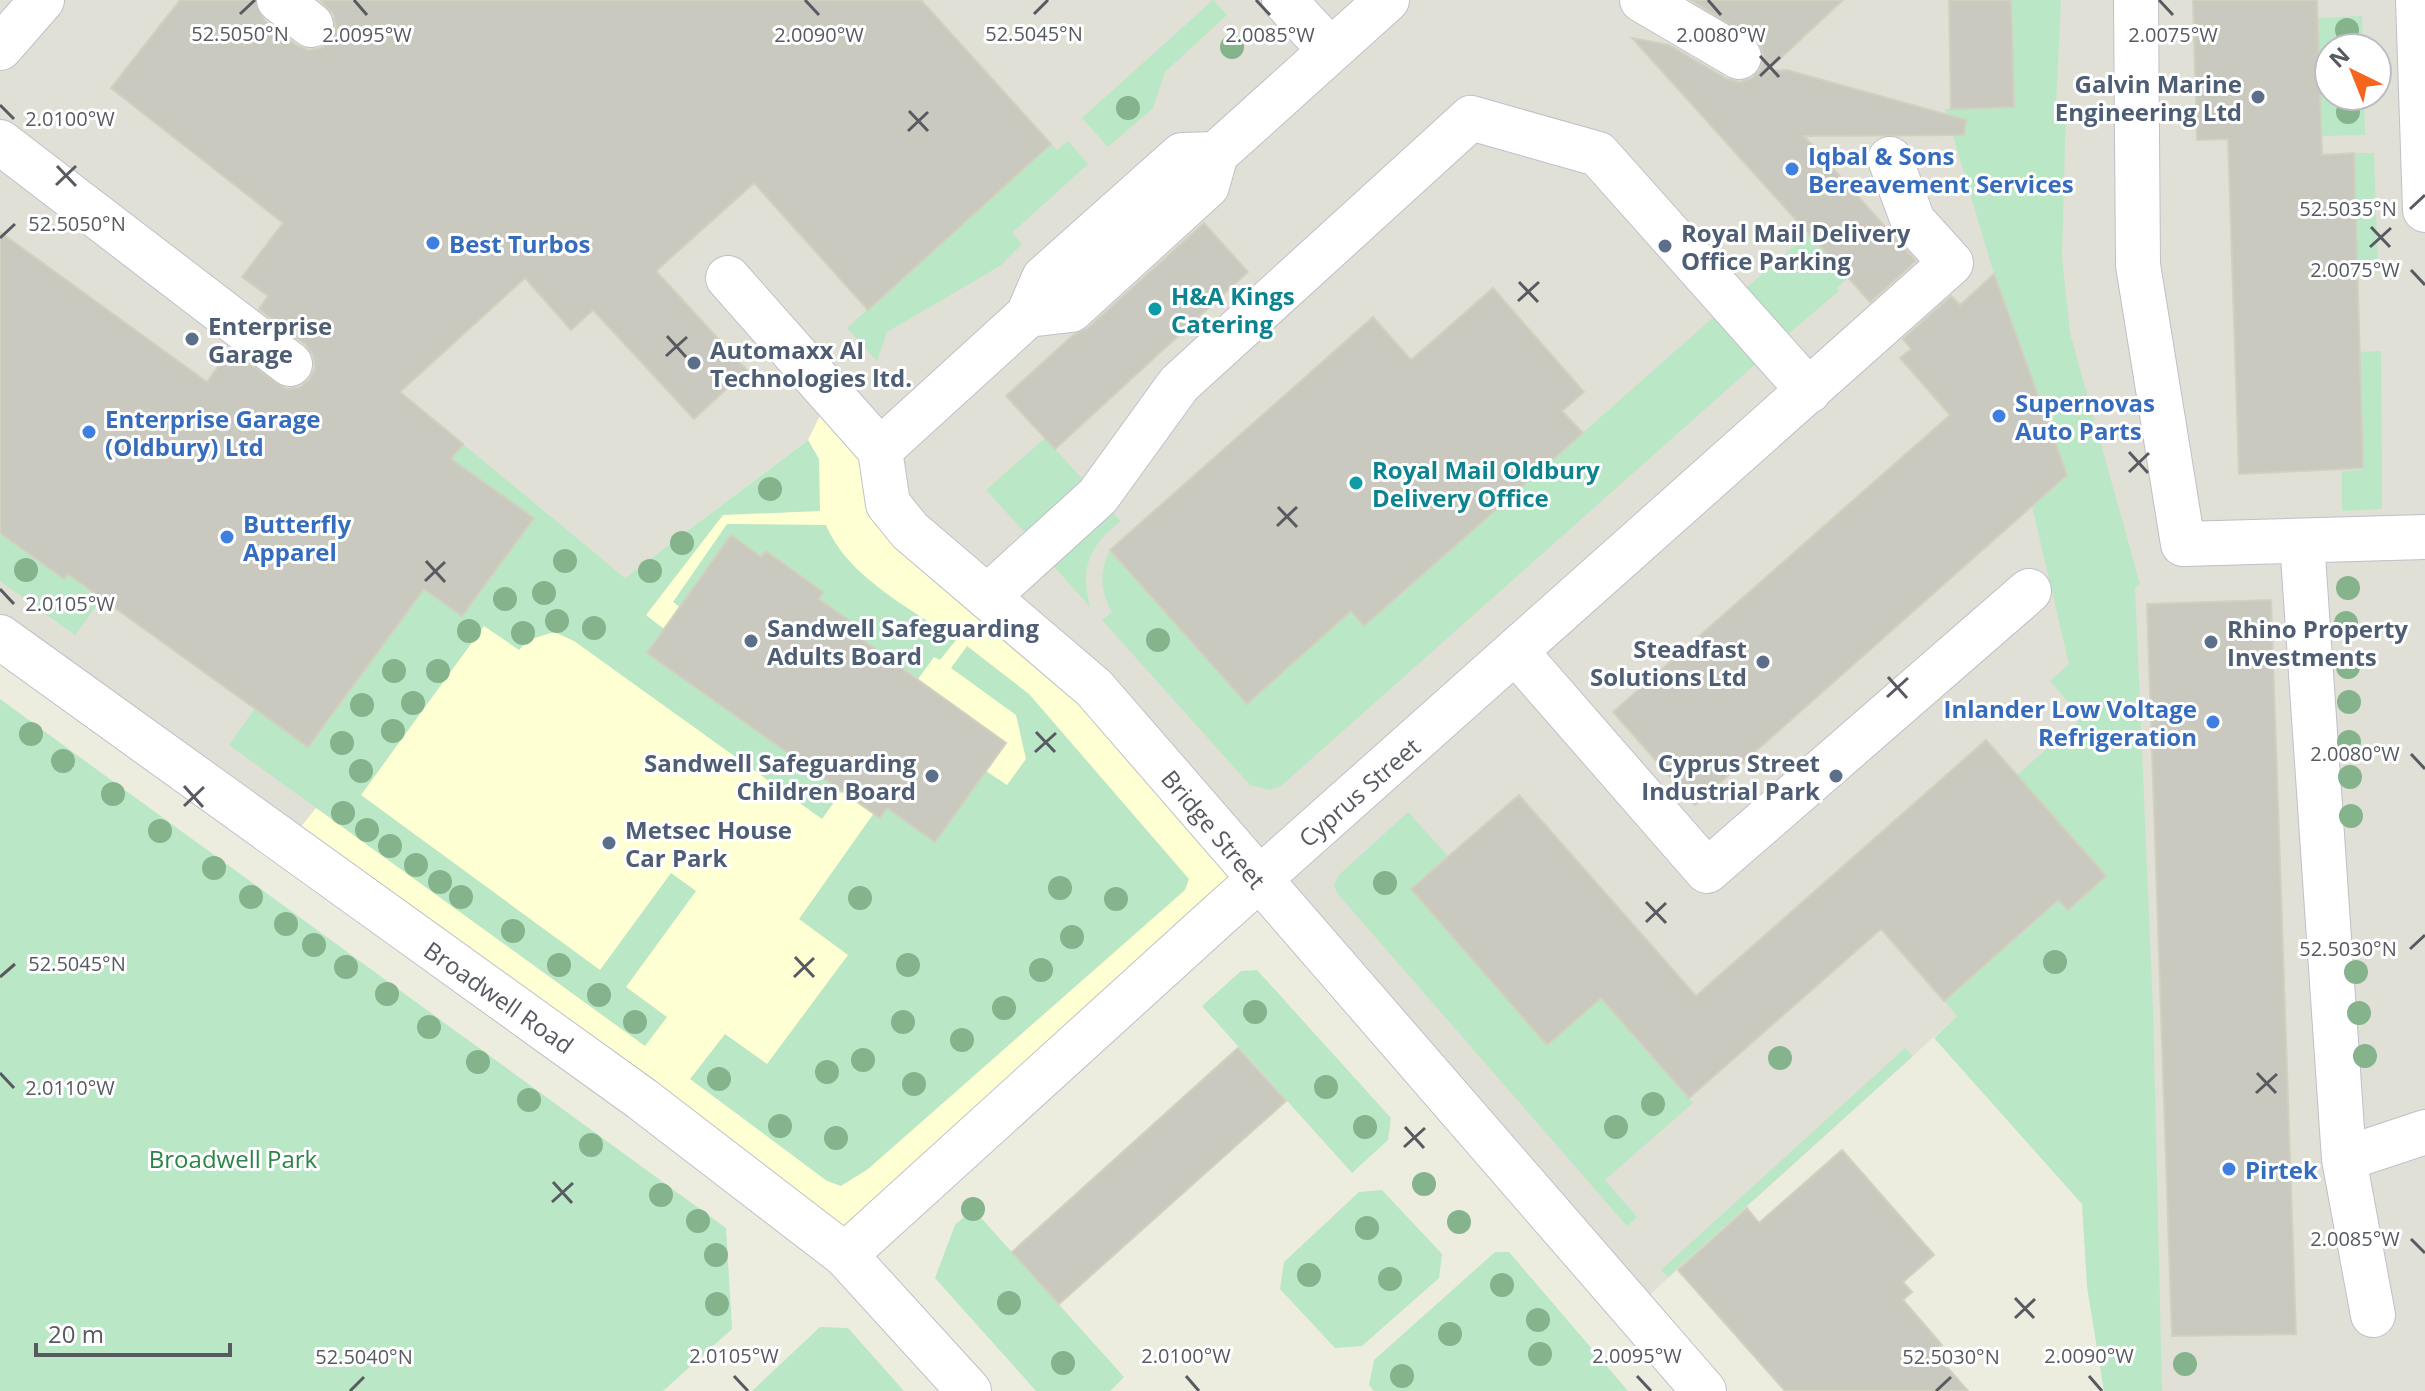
<svg xmlns="http://www.w3.org/2000/svg" width="2425" height="1391" font-family="'Open Sans',sans-serif">
  <style>
    .commercial { fill: #feffd2 }
    .industrial { fill: #e0e0d7; fill-rule: evenodd }
    .green { fill: #bae7c5 }
    .building { fill: #cac9bf; stroke: #d2d0be; stroke-width: 2 }
    .lines { fill: none; stroke-linecap: round; stroke-linejoin: round }
    .minor-casing { stroke: #bfc0c8; stroke-width: 46 }
    .minor { stroke: #fff; stroke-width: 44 }
    .tree { fill: #84b38c }
    .ticks { fill: none; stroke: #585a62; stroke-width: 3 }
    .service-dot { fill: #5c6f8a; stroke: #fff; stroke-width: 3 }
    .shop-dot { fill: #3f7fe0; stroke: #fff; stroke-width: 3 }
    .culture-dot { fill: #0f9aa8; stroke: #fff; stroke-width: 3 }
    .labels { text-anchor: middle; dominant-baseline: central; stroke-width: 6; stroke-linejoin: round; paint-order: stroke }
    .service-label { font-size: 24px; font-weight: bold; fill: #4e5e75; stroke: #fff; text-anchor: start }
    .shop-label { font-size: 24px; font-weight: bold; fill: #366cbe; stroke: #fff; text-anchor: start }
    .culture-label { font-size: 24px; font-weight: bold; fill: #0d838f; stroke: #fff; text-anchor: start }
    .street-label { font-size: 24px; fill: #585a62; stroke: #fff }
    .park-label { font-size: 24px; fill: #2e8448; stroke: #fff }
    .ticks-label { font-size: 20px; text-anchor: middle; fill: #585a62; stroke: #fff; stroke-width: 6; stroke-linejoin: round; paint-order: stroke }
  </style>
  <rect width="100%" height="100%" fill="#eceddf"/>
  <path class="commercial" d="M831,392L1258,880L845,1255L286,846L514,554L597,600L780,460Z"/>
  <path class="industrial" d="M0,0H2425V1391H2104L2087,1286L2098,888L1633,1310L987,597L831,393L808,440L584,609L514,555L286,846L0,637ZM2329,48H2377V96H2329ZM1994,275H1995L2067,475L1900,358Z"/>
  <path class="green" d="M1213,0L1227,15L1165,72L1153,108L1108,147L1082,118Z
    M2011,0H2061L2056,105H2066L2062,258L2070,333L2140,584L2135,587L2153,1010L2162,1391H2104L2087,1286L2082,1204L1934,1038L1957,1016L1926,979L2078,844L2017,775L2082,718L2050,681L2069,664L2032,506L2067,475L1994,274L1945,109L2014,107Z
    M2362,16L2363,48H2329V96H2364L2365,135L2322,136L2318,18Z
    M1068,141L1088,164L1012,233L1022,244L1000,266L887,332L877,361L847,328L1051,144L1057,150Z
    M2354,153H2374L2378,273H2357Z
    M1809,233L1849,277L1837,288L1839,291L1786,336L1745,289Z
    M1717,314L1759,361L1281,786L1270,790L1250,785L1102,620L1112,612C1100,590 1099,573 1110,550L1247,704L1351,611L1365,626Z
    M2381,351L2382,509L2342,511V471L2363,470L2360,352Z
    M1045,438L1086,483L1027,535L986,490Z
    M808,440L819,459L820,511L723,515L646,615L664,629L647,652L767,738L849,781L822,819L574,641L554,632L528,640L519,650L484,626L361,795L600,970L671,873L696,891L626,987L667,1017L645,1046L229,745L255,708L309,747L424,589L463,615L533,518L451,459L463,444L625,578Z
    M1110,510L1121,521C1089,546 1080,567 1090,607L1051,563Z
    M727,524L826,525C847,577 912,609 956,640L940,660L934,657L918,679L846,628L850,622L819,599L822,592L767,551L761,557L731,536L680,607L673,602Z
    M0,533L63,579L69,573L102,598L75,635L0,581Z
    M967,646L1029,694L1189,879L1185,890L868,1169L841,1186L827,1181L690,1079L725,1034L767,1064L848,955L799,919L874,813L880,818L887,808L935,842L986,771L1007,785L1026,759L1016,715L951,668Z
    M0,699L726,1228L732,1329L663,1391H0Z
    M1408,812L1448,856L1412,889L1547,1044L1601,998L1693,1103L1605,1180L1637,1217L1627,1226L1337,893L1334,885L1339,875Z
    M1257,970L1391,1118L1388,1140L1352,1173L1202,1006L1241,971Z
    M1905,1048L1913,1056L1668,1277L1661,1270Z
    M1382,1190L1442,1254L1439,1278L1362,1346L1335,1348L1280,1289L1284,1262L1359,1192Z
    M973,1209L1124,1377L1110,1391H1036L935,1278L955,1225Z
    M1495,1252H1509L1628,1391H1374L1369,1385L1374,1360Z
    M820,1327L848,1328L904,1391H752Z"/>
  <path class="building" d="M180,0H255L264,20L296,45L308,50L321,48L331,40L336,29L334,15L320,0H921L1051,144L868,310L754,183L656,271L747,370L694,419L593,310L571,330L525,278L400,392L463,444L451,459L534,518L462,616L424,589L308,747L68,574L64,579L0,533V232L207,382L230,350L286,389L300,387L309,380L315,368L313,355L306,345L259,309L268,296L242,277L283,223L111,88Z
    M1691,0H1843L1767,71L1787,70L1966,120L1964,135L1804,136L1916,261L1870,302L1632,38L1669,45L1727,79L1740,82L1752,78L1760,70L1764,58L1760,44Z
    M1949,0H2011L2014,107L1951,109Z
    M2193,0H2317L2322,155L2354,153L2363,468L2239,474L2228,139L2197,140Z
    M1204,223L1248,272L1055,449L1006,396L1073,335L1088,328Z
    M1994,274L2067,475L1695,805L1613,712L1950,415L1900,358L1911,349L1903,339L1951,296L1960,305Z
    M1493,288L1584,392L1562,411L1583,433L1364,626L1351,611L1247,704L1110,550L1373,317L1411,360Z
    M731,535L761,557L766,551L823,592L819,599L851,622L846,628L1006,743L935,842L887,808L880,818L647,653Z
    M2271,600L2296,1334L2172,1336L2147,604Z
    M1986,740L2106,876L2068,910L2058,900L1944,1001L1881,929L1689,1098L1601,998L1547,1045L1411,889L1519,795L1696,996Z
    M1238,1048L1286,1101L1059,1304L1012,1252Z
    M1842,1150L1934,1255L1903,1282L1912,1292L1903,1300L1942,1345L1933,1351L1968,1391H1785L1678,1270L1747,1208L1759,1223Z"/>
  <g class="lines">
    <g class="minor-casing">
      <path id="minor" d="M279,0L311,25
        M1284,0L1330,50
        M1642,0L1739,57
        M2136,0L2138,265L2183,544L2425,537
        M2418,0L2425,210
        M0,48L42,0
        M0,142L290,364
        M728,278L880,450L888,504L910,531L1094,688L1704,1391
        M1028,315L1071,310L1207,186L1216,154L1387,0
        M880,450L1028,315L1044,278L1182,155L1216,154
        M2302,541L2344,1159L2373,1315
        M987,597L1098,496L1179,384L1471,118L1598,154L1809,391
        M0,637L642,1099L845,1255L969,1391
        M1516,652L1707,871L2029,591
        M2344,1159L2425,1132
        M845,1255L1219,915L1951,263L1913,221L1890,159"/>
    </g>
    <use href="#minor" class="minor"/>
  </g>
  <g class="tree">
    <circle cx="2347" cy="30" r="12"/>
    <circle cx="1232" cy="47" r="12"/>
    <circle cx="1128" cy="108" r="12"/>
    <circle cx="2348" cy="112" r="12"/>
    <circle cx="770" cy="489" r="12"/>
    <circle cx="682" cy="543" r="12"/>
    <circle cx="565" cy="561" r="12"/>
    <circle cx="26" cy="570" r="12"/>
    <circle cx="650" cy="571" r="12"/>
    <circle cx="2348" cy="588" r="12"/>
    <circle cx="544" cy="593" r="12"/>
    <circle cx="505" cy="599" r="12"/>
    <circle cx="557" cy="621" r="12"/>
    <circle cx="2346" cy="623" r="12"/>
    <circle cx="594" cy="628" r="12"/>
    <circle cx="469" cy="631" r="12"/>
    <circle cx="523" cy="633" r="12"/>
    <circle cx="1158" cy="640" r="12"/>
    <circle cx="2348" cy="667" r="12"/>
    <circle cx="394" cy="671" r="12"/>
    <circle cx="438" cy="671" r="12"/>
    <circle cx="2349" cy="702" r="12"/>
    <circle cx="413" cy="703" r="12"/>
    <circle cx="362" cy="705" r="12"/>
    <circle cx="393" cy="731" r="12"/>
    <circle cx="31" cy="734" r="12"/>
    <circle cx="2349" cy="742" r="12"/>
    <circle cx="342" cy="743" r="12"/>
    <circle cx="63" cy="761" r="12"/>
    <circle cx="361" cy="771" r="12"/>
    <circle cx="2350" cy="777" r="12"/>
    <circle cx="113" cy="794" r="12"/>
    <circle cx="343" cy="813" r="12"/>
    <circle cx="2351" cy="816" r="12"/>
    <circle cx="367" cy="830" r="12"/>
    <circle cx="160" cy="831" r="12"/>
    <circle cx="390" cy="846" r="12"/>
    <circle cx="416" cy="865" r="12"/>
    <circle cx="214" cy="868" r="12"/>
    <circle cx="440" cy="882" r="12"/>
    <circle cx="1385" cy="883" r="12"/>
    <circle cx="1060" cy="888" r="12"/>
    <circle cx="251" cy="897" r="12"/>
    <circle cx="461" cy="897" r="12"/>
    <circle cx="860" cy="898" r="12"/>
    <circle cx="1116" cy="899" r="12"/>
    <circle cx="286" cy="924" r="12"/>
    <circle cx="513" cy="931" r="12"/>
    <circle cx="1072" cy="937" r="12"/>
    <circle cx="314" cy="945" r="12"/>
    <circle cx="2055" cy="962" r="12"/>
    <circle cx="559" cy="965" r="12"/>
    <circle cx="908" cy="965" r="12"/>
    <circle cx="346" cy="967" r="12"/>
    <circle cx="1041" cy="970" r="12"/>
    <circle cx="2356" cy="972" r="12"/>
    <circle cx="387" cy="994" r="12"/>
    <circle cx="599" cy="995" r="12"/>
    <circle cx="1004" cy="1008" r="12"/>
    <circle cx="1255" cy="1012" r="12"/>
    <circle cx="2359" cy="1013" r="12"/>
    <circle cx="635" cy="1022" r="12"/>
    <circle cx="903" cy="1022" r="12"/>
    <circle cx="429" cy="1027" r="12"/>
    <circle cx="962" cy="1040" r="12"/>
    <circle cx="2365" cy="1056" r="12"/>
    <circle cx="1780" cy="1058" r="12"/>
    <circle cx="863" cy="1060" r="12"/>
    <circle cx="478" cy="1062" r="12"/>
    <circle cx="827" cy="1072" r="12"/>
    <circle cx="719" cy="1079" r="12"/>
    <circle cx="914" cy="1084" r="12"/>
    <circle cx="1326" cy="1087" r="12"/>
    <circle cx="529" cy="1100" r="12"/>
    <circle cx="1653" cy="1104" r="12"/>
    <circle cx="780" cy="1126" r="12"/>
    <circle cx="1365" cy="1127" r="12"/>
    <circle cx="1616" cy="1127" r="12"/>
    <circle cx="836" cy="1138" r="12"/>
    <circle cx="591" cy="1145" r="12"/>
    <circle cx="1424" cy="1184" r="12"/>
    <circle cx="661" cy="1195" r="12"/>
    <circle cx="973" cy="1209" r="12"/>
    <circle cx="698" cy="1221" r="12"/>
    <circle cx="1459" cy="1222" r="12"/>
    <circle cx="1367" cy="1228" r="12"/>
    <circle cx="716" cy="1255" r="12"/>
    <circle cx="1309" cy="1275" r="12"/>
    <circle cx="1390" cy="1279" r="12"/>
    <circle cx="1502" cy="1285" r="12"/>
    <circle cx="1009" cy="1303" r="12"/>
    <circle cx="717" cy="1304" r="12"/>
    <circle cx="1538" cy="1320" r="12"/>
    <circle cx="1450" cy="1334" r="12"/>
    <circle cx="1540" cy="1354" r="12"/>
    <circle cx="1063" cy="1363" r="12"/>
    <circle cx="2185" cy="1364" r="12"/>
    <circle cx="1402" cy="1376" r="12"/>
  </g>
  <path class="ticks" d="M354,0L367,15M805,0L819,15M1256,0L1270,15M1708,0L1721,15M2159,0L2173,15M240,14L255,0M1034,14L1048,0M1760,56L1779,77M1760,76L1780,57M0,105L14,119M909,111L928,131M908,131L928,112M57,166L76,186M56,185L76,166M2410,209L2425,195M2371,227L2390,247M0,238L15,224M2370,247L2391,228M2411,270L2425,285M1519,282L1538,302M1518,301L1539,282M667,336L686,357M666,356L687,337M2129,452L2148,473M2129,472L2149,453M1278,507L1297,527M1277,526L1297,507M426,561L445,582M425,581L445,562M0,589L14,604M1888,677L1907,698M1887,697L1908,678M1036,732L1055,752M1035,752L1056,733M2411,754L2425,769M184,786L203,807M184,806L204,787M1646,902L1666,923M1646,922L1666,903M2410,949L2425,935M795,957L814,977M0,977L15,964M794,977L814,958M0,1073L14,1088M2257,1073L2276,1093M2256,1093L2277,1074M1405,1127L1424,1148M1404,1147L1425,1128M553,1182L572,1203M552,1202L573,1183M2411,1239L2425,1253M2015,1298L2034,1318M2015,1318L2035,1299M734,1376L748,1391M1186,1376L1199,1391M1637,1376L1651,1391M2089,1376L2102,1391M350,1391L364,1377M1936,1391L1951,1377"/>
  <g class="service-dot">
    <circle cx="2258" cy="97" r="8"/>
    <circle cx="1665" cy="246" r="8"/>
    <circle cx="192" cy="339" r="8"/>
    <circle cx="694" cy="363" r="8"/>
    <circle cx="751" cy="641" r="8"/>
    <circle cx="2211" cy="642" r="8"/>
    <circle cx="1763" cy="662" r="8"/>
    <circle cx="932" cy="776" r="8"/>
    <circle cx="1836" cy="776" r="8"/>
    <circle cx="609" cy="843" r="8"/>
  </g>
  <g class="shop-dot">
    <circle cx="1792" cy="169" r="8"/>
    <circle cx="433" cy="243" r="8"/>
    <circle cx="1999" cy="416" r="8"/>
    <circle cx="89" cy="432" r="8"/>
    <circle cx="227" cy="537" r="8"/>
    <circle cx="2213" cy="722" r="8"/>
    <circle cx="2229" cy="1169" r="8"/>
  </g>
  <g class="culture-dot">
    <circle cx="1155" cy="309" r="8"/>
    <circle cx="1356" cy="483" r="8"/>
  </g>
  <g class="labels">
    <g class="service-label">
      <text x="2242" y="83" text-anchor="end">Galvin Marine<tspan x="2242" dy="28">Engineering Ltd</tspan></text>
      <text x="1681" y="232">Royal Mail Delivery<tspan x="1681" dy="28">Office Parking</tspan></text>
      <text x="208" y="325">Enterprise<tspan x="208" dy="28">Garage</tspan></text>
      <text x="710" y="349">Automaxx AI<tspan x="710" dy="28">Technologies ltd.</tspan></text>
      <text x="767" y="627">Sandwell Safeguarding<tspan x="767" dy="28">Adults Board</tspan></text>
      <text x="2227" y="628">Rhino Property<tspan x="2227" dy="28">Investments</tspan></text>
      <text x="1747" y="648" text-anchor="end">Steadfast<tspan x="1747" dy="28">Solutions Ltd</tspan></text>
      <text x="916" y="762" text-anchor="end">Sandwell Safeguarding<tspan x="916" dy="28">Children Board</tspan></text>
      <text x="1820" y="762" text-anchor="end">Cyprus Street<tspan x="1820" dy="28">Industrial Park</tspan></text>
      <text x="625" y="829">Metsec House<tspan x="625" dy="28">Car Park</tspan></text>
    </g>
    <g class="shop-label">
      <text x="1808" y="155">Iqbal &amp; Sons<tspan x="1808" dy="28">Bereavement Services</tspan></text>
      <text x="449" y="243">Best Turbos</text>
      <text x="2015" y="402">Supernovas<tspan x="2015" dy="28">Auto Parts</tspan></text>
      <text x="105" y="418">Enterprise Garage<tspan x="105" dy="28">(Oldbury) Ltd</tspan></text>
      <text x="243" y="523">Butterfly<tspan x="243" dy="28">Apparel</tspan></text>
      <text x="2197" y="708" text-anchor="end">Inlander Low Voltage<tspan x="2197" dy="28">Refrigeration</tspan></text>
      <text x="2245" y="1169">Pirtek</text>
    </g>
    <g class="culture-label">
      <text x="1171" y="295">H&amp;A Kings<tspan x="1171" dy="28">Catering</tspan></text>
      <text x="1372" y="469">Royal Mail Oldbury<tspan x="1372" dy="28">Delivery Office</tspan></text>
    </g>
    <g class="street-label">
      <text transform="translate(1359 792) rotate(-41)">Cyprus Street</text>
      <text transform="translate(1214 829) rotate(50)">Bridge Street</text>
      <text transform="translate(499 997) rotate(35)">Broadwell Road</text>
    </g>
    <g class="park-label">
      <text x="233" y="1158">Broadwell Park</text>
    </g>
  </g>
  <g class="ticks-label">
    <text x="240" y="41">52.5050°N</text>
    <text x="1034" y="41">52.5045°N</text>
    <text x="367" y="42">2.0095°W</text>
    <text x="819" y="42">2.0090°W</text>
    <text x="1721" y="42">2.0080°W</text>
    <text x="1270" y="42">2.0085°W</text>
    <text x="2173" y="42">2.0075°W</text>
    <text x="70" y="126">2.0100°W</text>
    <text x="2348" y="216">52.5035°N</text>
    <text x="77" y="231">52.5050°N</text>
    <text x="2355" y="277">2.0075°W</text>
    <text x="70" y="611">2.0105°W</text>
    <text x="2355" y="761">2.0080°W</text>
    <text x="2348" y="956">52.5030°N</text>
    <text x="77" y="971">52.5045°N</text>
    <text x="70" y="1095">2.0110°W</text>
    <text x="2355" y="1246">2.0085°W</text>
    <text x="734" y="1363">2.0105°W</text>
    <text x="1186" y="1363">2.0100°W</text>
    <text x="1637" y="1363">2.0095°W</text>
    <text x="2089" y="1363">2.0090°W</text>
    <text x="364" y="1364">52.5040°N</text>
    <text x="1951" y="1364">52.5030°N</text>
  </g>
  <g transform="translate(2353 72) rotate(317)"><circle r="38" fill="#ffffff" stroke="#bcbdc0" stroke-width="2"/>
  <path d="M0-6L14 30L0 20L-14 30Z" fill="#f4651e"/>
  <text y="-12" font-size="22" font-weight="bold" text-anchor="middle" fill="#585a62">N</text>
  </g>
  <path d="M36 1343v12h194v-12" fill="none" stroke="#585a62" stroke-width="4"/>
  <text x="48" y="1343" font-size="24" fill="#585a62" stroke="#ffffff" stroke-width="6" paint-order="stroke">20 m</text>
</svg>
